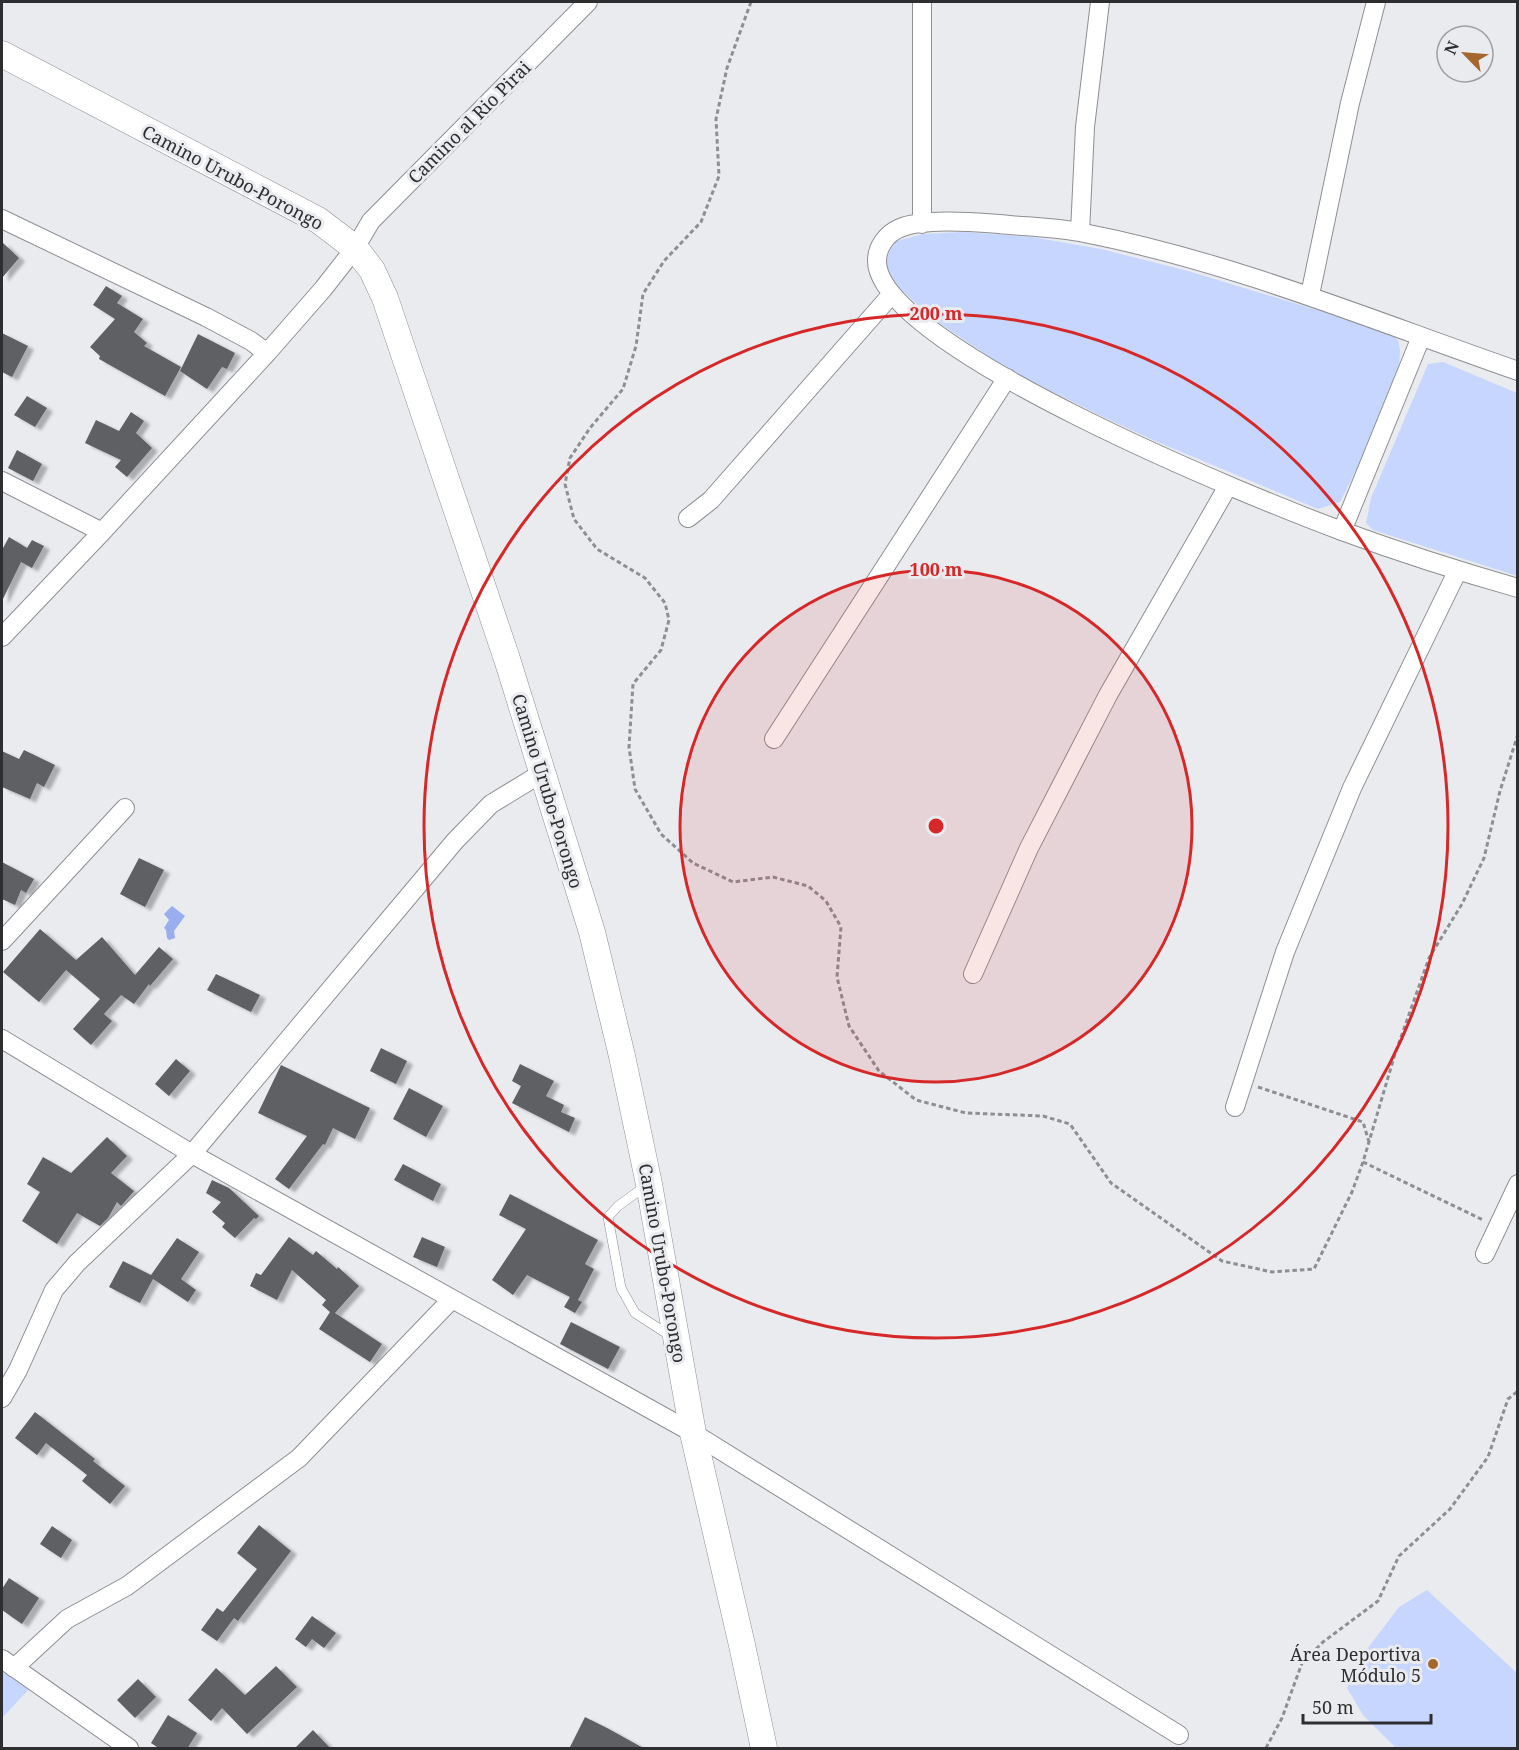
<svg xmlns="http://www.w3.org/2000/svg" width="1519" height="1750" font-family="'Noto Serif',serif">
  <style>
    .green { fill: #c7d6fe }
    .water { fill: #98aeee }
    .building { fill: #5f6064; filter: url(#shadow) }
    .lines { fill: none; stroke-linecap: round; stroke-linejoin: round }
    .service-casing { stroke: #8d8f93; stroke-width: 10 }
    .minor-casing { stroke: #8d8f93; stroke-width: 20 }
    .secondary-casing { stroke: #8d8f93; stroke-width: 27 }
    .path { stroke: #8e8f93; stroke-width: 3; stroke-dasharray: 4.5 3; stroke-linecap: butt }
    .service { stroke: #fff; stroke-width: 9 }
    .minor { stroke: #fff; stroke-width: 18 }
    .secondary { stroke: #fff; stroke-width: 26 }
    .ring { fill: none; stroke: #d62828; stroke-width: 3 }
    .poi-dot { fill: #a6672e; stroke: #e9ebef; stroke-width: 2 }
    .labels { text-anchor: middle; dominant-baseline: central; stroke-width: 6; stroke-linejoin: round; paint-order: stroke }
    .street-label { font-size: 18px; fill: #2e2e30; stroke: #e9ebef }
    .poi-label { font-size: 18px; fill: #2e2e30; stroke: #e9ebef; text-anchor: end }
    .centre { fill: #d62828; stroke: #e9ebef; stroke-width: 3 }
    .ring-label { font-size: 18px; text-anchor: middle; font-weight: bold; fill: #d62828; stroke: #e9ebef; stroke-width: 6; stroke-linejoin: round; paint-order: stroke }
  </style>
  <defs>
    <filter id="shadow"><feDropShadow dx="6" dy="3.5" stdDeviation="1.5" flood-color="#0004"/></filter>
  </defs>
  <rect width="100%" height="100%" fill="#e9ebef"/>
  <path class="green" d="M963,232L1032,237L1101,249L1188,271L1317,310L1389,334L1398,340L1400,350L1399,369L1369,445L1340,502L1318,509L1155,441L1101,416L1007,369L938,322L894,284L886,265L888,252L897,241L923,234Z
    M1443,362L1517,393V576L1373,530L1366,523L1371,498L1428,364Z
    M1427,1590L1517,1673V1748H1396L1363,1715L1347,1688L1364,1653L1399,1607Z
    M2,1666L31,1687L2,1718Z"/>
  <path class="water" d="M172,906L185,916L174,931L175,938L169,940L167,938L166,930L164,928L169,920L164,914Z"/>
  <path class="building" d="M2,242L19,258L2,278Z
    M106,286L122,296L117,303L143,319L134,332L147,343L144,346L181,367L165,396L99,359L100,356L90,347L115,319L93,305Z
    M2,333L28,346L12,377L2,372Z
    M198,334L235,353L227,369L222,367L207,389L180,371Z
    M27,396L47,408L35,427L14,415Z
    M131,412L144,421L136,433L152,448L127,477L115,467L121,460L85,443L96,420L119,431Z
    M17,450L42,464L33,481L8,468Z
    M9,537L27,548L32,540L44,546L32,568L21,562L2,601V550Z
    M24,750L55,765L44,787L37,783L30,799L2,787V751L19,759Z
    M139,858L164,870L145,907L120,894Z
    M2,862L34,879L26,893L21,890L15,905L2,899Z
    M40,929L76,960L102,937L135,975L159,947L173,959L150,986L149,984L134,1004L121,995L104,1014L112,1021L91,1045L73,1029L100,999L66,970L39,1002L3,972Z
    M216,974L260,995L251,1012L207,990Z
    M381,1048L407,1061L396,1084L370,1071Z
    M176,1059L190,1071L169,1096L155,1084Z
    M520,1064L554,1081L546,1096L564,1105L561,1112L575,1118L569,1132L512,1103L521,1086L512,1081Z
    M281,1065L370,1108L355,1139L333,1128L325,1145L323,1144L289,1189L275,1179L307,1136L258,1113Z
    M409,1088L443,1106L426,1137L393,1119Z
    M107,1137L127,1156L111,1173L134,1191L123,1204L121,1206L117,1202L108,1218L100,1226L77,1213L57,1244L22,1221L40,1192L27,1184L43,1157L71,1173Z
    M403,1164L441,1184L433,1201L394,1180Z
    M212,1180L229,1188L259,1216L256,1219L254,1218L235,1238L222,1227L225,1223L212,1212L221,1202L206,1193Z
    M510,1194L598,1240L585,1264L594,1269L578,1300L582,1302L575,1313L564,1307L570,1297L527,1275L513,1295L492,1280L526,1229L499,1215Z
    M289,1237L313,1255L316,1251L337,1269L338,1267L359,1286L335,1313L382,1344L370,1362L319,1329L330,1312L322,1305L326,1300L292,1270L277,1300L250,1286L256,1273L261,1275Z
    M422,1237L445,1247L437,1267L413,1257Z
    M177,1238L199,1252L181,1279L196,1290L188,1302L153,1279L140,1303L109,1287L123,1261L151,1275Z
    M571,1322L620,1347L608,1369L560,1344Z
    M35,1412L95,1459L93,1461L125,1486L110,1504L82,1481L87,1475L46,1443L37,1455L15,1438Z
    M259,1525L291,1551L238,1621L234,1618L217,1641L201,1630L217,1608L223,1612L257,1569L237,1553Z
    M52,1526L72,1540L61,1558L40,1544Z
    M9,1578L39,1598L22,1624L2,1610V1589Z
    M312,1616L336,1633L324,1648L312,1639L306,1647L295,1639Z
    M276,1666L297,1687L247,1734L222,1708L211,1721L188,1700L216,1668L245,1695Z
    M138,1679L156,1697L135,1718L117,1700Z
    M168,1715L197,1733L187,1749H160L151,1743Z
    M585,1717L609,1729L645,1749H569Z
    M313,1730L331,1749H294Z"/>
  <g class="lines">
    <g class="service-casing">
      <path id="service" d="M647,1185L618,1206L608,1217L621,1288L635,1313L672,1337"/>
    </g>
    <g class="minor-casing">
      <path id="minor" d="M2,219L206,317L251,341L267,353
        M922,224V2
        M1080,232L1085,127L1100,2
        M1310,295L1350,103L1376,2
        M1518,371C1374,321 1233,262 1084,233C1056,227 1027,227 999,224C972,222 924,218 900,228C886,234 877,247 877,261C877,347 1263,502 1342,531C1399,552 1458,571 1518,588
        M2,481L102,532
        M688,518L711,500L891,295
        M1342,531L1421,337
        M2,637L102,532L267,353L323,289L355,248L371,221L588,2
        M774,739L1007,378
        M2,941L125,808
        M973,974L1029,848L1108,695L1228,486
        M2,1039L192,1154L693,1433L1179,1735
        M1235,1107L1285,952L1352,788L1458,570
        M1485,1254L1518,1184
        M2,1398L18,1370L54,1290L77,1263L192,1154L455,841L491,804L542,773
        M2,1659L129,1748
        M14,1668L67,1619L127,1586L299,1458L452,1299"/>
    </g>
    <g class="secondary-casing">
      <path id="secondary" d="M2,54L318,220L355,248L372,270L385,298L507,659L592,932L622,1056L649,1184L693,1433L742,1645L764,1748"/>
    </g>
    <path class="path" d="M751,2L727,68L716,119L719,176L701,222L664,261L643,294L636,346L623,389L590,428L570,458L565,484L574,519L597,549L645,578L665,603L669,620L661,650L633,684L629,747L635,789L661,834L693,863L733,882L773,877L808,886L826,901L841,927L837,977L849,1026L879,1071L916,1100L966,1113L1043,1116L1070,1124L1111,1183L1222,1261L1272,1272L1314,1269L1352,1192L1363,1162L1395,1054L1429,958L1462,904L1484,858L1500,791L1518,734
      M1258,1087L1363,1122L1369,1142
      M1363,1162L1483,1220
      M1266,1748L1282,1718L1302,1663L1323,1642L1378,1601L1399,1556L1450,1509L1488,1457L1508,1399L1518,1391"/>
    <use href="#service" class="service"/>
    <use href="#minor" class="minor"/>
    <use href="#secondary" class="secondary"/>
  </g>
  <circle cx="936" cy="826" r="256" fill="#d62828" fill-opacity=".12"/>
  <g class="ring">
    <circle cx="936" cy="826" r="256"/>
    <circle cx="936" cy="826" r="512"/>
  </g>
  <circle class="poi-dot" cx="1433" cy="1664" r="6"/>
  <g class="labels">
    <g class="street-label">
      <text transform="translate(469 122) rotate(-45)">Camino al Rio Pirai</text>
      <text transform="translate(233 177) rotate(28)">Camino Urubo-Porongo</text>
      <text transform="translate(548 791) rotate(73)">Camino Urubo-Porongo</text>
      <text transform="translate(663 1263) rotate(80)">Camino Urubo-Porongo</text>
    </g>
    <g class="poi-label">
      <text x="1421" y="1654">Área Deportiva<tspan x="1421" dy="21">Módulo 5</tspan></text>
    </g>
  </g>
  <circle cx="936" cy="826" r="9" class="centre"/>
  <g class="ring-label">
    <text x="936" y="320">200 m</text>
    <text x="936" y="576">100 m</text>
  </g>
  <rect width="1519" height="1750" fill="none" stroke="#2e2e30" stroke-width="6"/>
  <g transform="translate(1465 54) rotate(295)"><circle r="28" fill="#e9ebef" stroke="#9e9fa3" stroke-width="1.5"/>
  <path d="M0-4.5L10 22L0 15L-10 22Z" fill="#a6672e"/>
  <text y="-9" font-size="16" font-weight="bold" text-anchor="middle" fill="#2e2e30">N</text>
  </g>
  <path d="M1303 1714v9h128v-9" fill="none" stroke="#2e2e30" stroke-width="3"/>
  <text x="1312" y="1714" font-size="18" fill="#2e2e30" stroke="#e9ebef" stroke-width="4.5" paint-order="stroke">50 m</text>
</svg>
